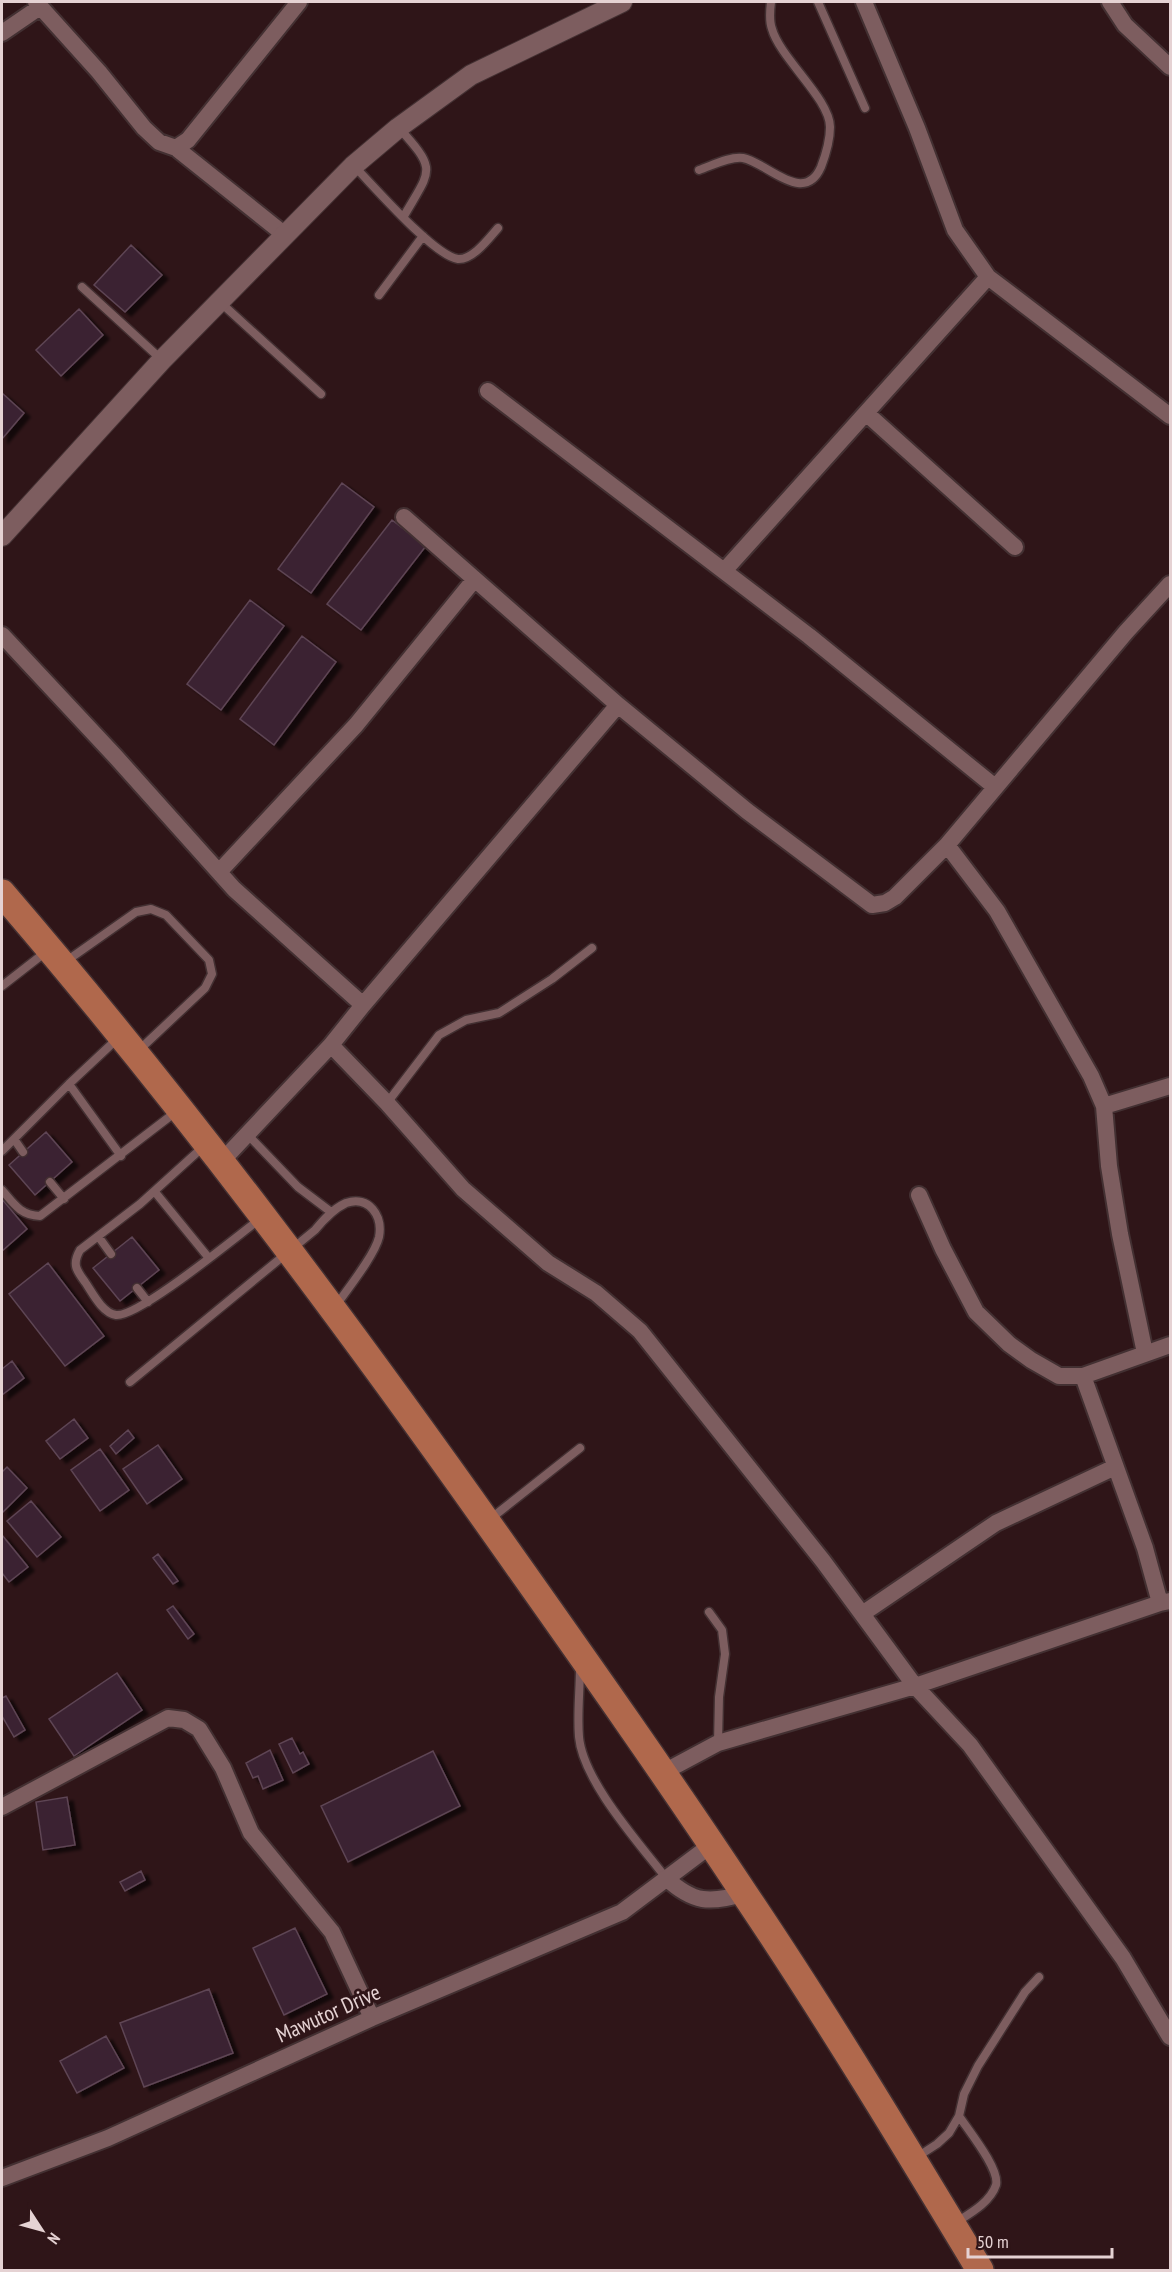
<svg xmlns="http://www.w3.org/2000/svg" width="1172" height="2272" font-family="'PT Sans Narrow',sans-serif">
  <style>
    .building { fill: #3b2433; stroke: #5e4554; stroke-width: 1.5; filter: url(#shadow) }
    .lines { fill: none; stroke-linecap: round; stroke-linejoin: round }
    .service-casing { stroke: #433032; stroke-width: 11 }
    .minor-casing { stroke: #433032; stroke-width: 20 }
    .tertiary-casing { stroke: #433032; stroke-width: 22 }
    .trunk-casing { stroke: #433032; stroke-width: 30 }
    .service { stroke: #7d5d5f; stroke-width: 8 }
    .minor { stroke: #7d5d5f; stroke-width: 16 }
    .tertiary { stroke: #7d5d5f; stroke-width: 20 }
    .trunk { stroke: #b0684c; stroke-width: 27 }
    .labels { text-anchor: middle; dominant-baseline: central; stroke-width: 6; stroke-linejoin: round; paint-order: stroke }
    .street-label { font-size: 22px; fill: #e5d2d3; stroke: #2f1518 }
  </style>
  <defs>
    <filter id="shadow"><feDropShadow dx="6" dy="4" stdDeviation="1.5" flood-color="#0009"/></filter>
  </defs>
  <rect width="100%" height="100%" fill="#2f1518"/>
  <path class="building" d="M131,245L162,275L125,312L94,285Z
    M79,309L103,335L61,376L36,350Z
    M2,393L24,413L2,439Z
    M342,483L374,507L311,593L278,569Z
    M392,520L426,546L361,630L327,604Z
    M250,600L284,626L221,710L187,684Z
    M302,636L336,662L274,745L240,719Z
    M46,1132L72,1162L35,1195L9,1165Z
    M2,1199L27,1229L2,1251Z
    M132,1237L159,1270L120,1301L93,1268Z
    M48,1263L104,1336L65,1366L9,1294Z
    M12,1361L24,1378L2,1395V1369Z
    M74,1419L88,1438L60,1459L46,1441Z
    M128,1430L134,1438L116,1454L110,1446Z
    M158,1445L182,1479L147,1504L123,1469Z
    M100,1449L129,1490L100,1511L71,1470Z
    M7,1467L27,1488L2,1513V1472Z
    M31,1501L61,1537L37,1557L7,1521Z
    M2,1535L28,1567L9,1582L2,1573Z
    M158,1554L178,1581L173,1584L153,1558Z
    M173,1606L194,1634L188,1639L167,1610Z
    M117,1673L142,1710L74,1756L49,1719Z
    M6,1696L25,1730L14,1737L2,1716V1698Z
    M292,1738L300,1754L303,1752L309,1764L293,1773L279,1744Z
    M270,1750L283,1780L263,1789L258,1776L253,1778L246,1763Z
    M433,1751L460,1806L348,1862L321,1806Z
    M67,1797L75,1845L43,1850L36,1802Z
    M141,1871L145,1880L125,1891L120,1882Z
    M295,1928L327,1994L284,2015L253,1948Z
    M209,1989L233,2053L144,2087L120,2023Z
    M106,2036L124,2068L77,2093L60,2061Z"/>
  <g class="lines">
    <g class="service-casing">
      <path id="service" d="M818,2L865,108
        M399,128C438,171 431,169 404,216
        M354,166C373,185 434,256 458,259C473,260 489,238 498,228
        M699,170C711,166 730,156 743,158C768,163 804,206 821,167C826,154 830,140 830,127C830,99 780,58 772,29C769,21 770,10 771,2
        M82,287L162,360
        M379,295L423,236
        M220,302L321,394
        M65,962L136,912L151,909L166,915L209,960L212,974L205,988L138,1051
        M2,986L47,951
        M69,1084L121,1156
        M387,1103L439,1035L466,1020L499,1013L552,979L592,948
        M247,1134L298,1187L331,1212
        M14,1139L23,1152
        M203,1147L140,1204L80,1250C72,1264 76,1270 85,1282C92,1292 102,1313 116,1315C138,1318 237,1236 260,1219
        M2,1151L69,1084L117,1039
        M50,1182L64,1199
        M2,1190C14,1204 20,1215 40,1216L177,1111
        M155,1192L208,1257
        M98,1236L111,1254
        M137,1288L148,1302
        M130,1382L315,1230C324,1219 333,1209 346,1203C369,1195 383,1216 379,1237C375,1255 346,1291 335,1307
        M489,1520L580,1448
        M709,1612L722,1630L725,1654L719,1697L718,1743
        M580,1667C580,1690 577,1714 579,1737C583,1781 639,1843 666,1878
        M917,2157L937,2144L949,2133L959,2116L964,2094L978,2066L1025,1992L1039,1977
        M955,2223C969,2214 990,2203 996,2185C1000,2169 968,2130 959,2116"/>
    </g>
    <g class="minor-casing">
      <path id="minor" d="M36,2L99,72L144,128L159,142L176,148L188,140L299,2
        M864,2L917,128L955,230L988,277L1170,416
        M1110,2L1125,25L1170,67
        M2,33L40,7
        M176,148L285,235
        M488,391L809,636L995,787
        M866,413L1015,547
        M404,517L618,705L747,811L872,905L885,903L895,897L947,845L1126,632L1170,584
        M724,571L988,277
        M2,635L115,756L234,889L363,1005
        M947,845L997,911L1091,1076L1104,1106L1109,1166L1120,1234L1145,1353
        M219,872L356,725L474,580
        M331,1045L387,1103L463,1189L548,1263L596,1293L640,1331L823,1561L915,1686L970,1745L1123,1958L1170,2037
        M1104,1106L1170,1086
        M222,1161L331,1045L363,1005L618,705
        M919,1195L943,1249L976,1312L1009,1344L1031,1360L1059,1376H1083L1170,1345
        M1083,1376L1145,1548L1160,1603
        M862,1614L996,1523L1115,1467
        M662,1773L718,1743L915,1686L1160,1603L1170,1601
        M2,1807L168,1718L184,1720L199,1729L223,1768L251,1833L332,1932L372,2018
        M666,1878C693,1903 710,1904 745,1893
        M2,2178L108,2138L372,2018L622,1912L711,1845"/>
    </g>
    <g class="tertiary-casing">
      <path id="tertiary" d="M2,536L162,360L353,166L398,128L471,75L622,2"/>
    </g>
    <g class="trunk-casing">
      <path id="trunk" d="M2,893C181,1101 346,1322 504,1546C586,1662 668,1778 746,1896C828,2018 904,2144 980,2270"/>
    </g>
    <use href="#service" class="service"/>
    <use href="#minor" class="minor"/>
    <use href="#tertiary" class="tertiary"/>
    <use href="#trunk" class="trunk"/>
  </g>
  <g class="labels">
    <g class="street-label">
      <text transform="translate(328 2013) rotate(-24)">Mawutor Drive</text>
    </g>
  </g>
  <rect width="1172" height="2272" fill="none" stroke="#e5d2d3" stroke-width="6"/>
  <g transform="translate(42 2230) rotate(126)" stroke="#2f1518" stroke-width="4.5" paint-order="stroke">
  <path d="M0-4.5L10 22L0 15L-10 22Z" fill="#e5d2d3"/>
  <text y="-9" font-size="16" font-weight="bold" text-anchor="middle" fill="#e5d2d3">N</text>
  </g>
  <path d="M968 2248v9h144v-9" fill="none" stroke="#e5d2d3" stroke-width="3"/>
  <text x="977" y="2248" font-size="18" fill="#e5d2d3" stroke="#2f1518" stroke-width="4.5" paint-order="stroke">50 m</text>
</svg>
